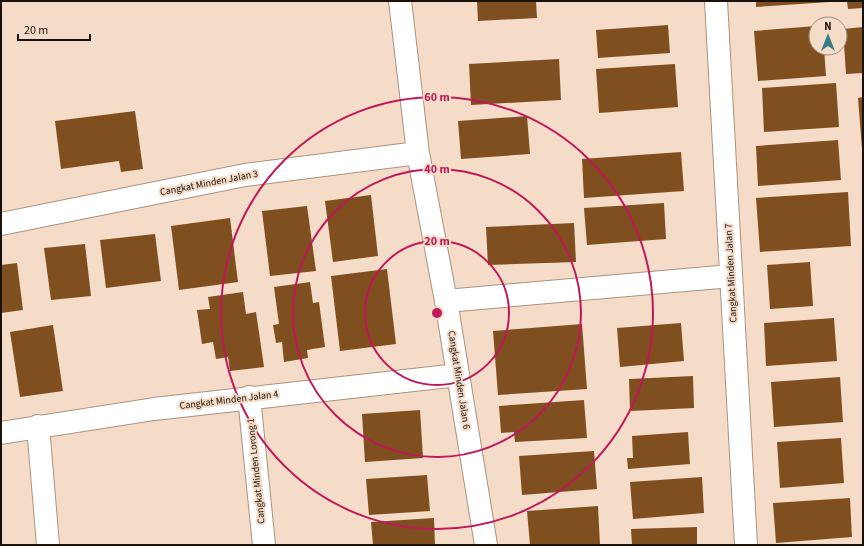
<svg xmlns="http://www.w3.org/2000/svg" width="864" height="546" font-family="'Source Sans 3',sans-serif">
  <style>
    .building { fill: #7f4f1f }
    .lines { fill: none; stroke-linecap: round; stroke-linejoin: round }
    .minor-casing { stroke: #aa9380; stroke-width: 24 }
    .minor { stroke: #fff; stroke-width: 22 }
    .ring { fill: none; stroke: #c2185b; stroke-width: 2 }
    .labels { text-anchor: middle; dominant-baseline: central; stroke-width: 4; stroke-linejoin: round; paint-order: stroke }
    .street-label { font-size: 10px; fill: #1a120a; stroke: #f5dcc8 }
    .centre { fill: #c2185b; stroke: #f5dcc8; stroke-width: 2 }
    .ring-label { font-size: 12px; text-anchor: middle; font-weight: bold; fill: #c2185b; stroke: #f5dcc8; stroke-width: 4; stroke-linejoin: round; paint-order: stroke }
  </style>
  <rect width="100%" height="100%" fill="#f5dcc8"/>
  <path class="building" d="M477,1H536L537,18L478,21Z
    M756,1H830V2L756,7Z
    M847,1H863V8L848,9Z
    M668,25L670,53L598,58L596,30Z
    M816,26V48H824L826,76L758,81L754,31Z
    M863,27V73L846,74L843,29Z
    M559,59L561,100L471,105L469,64Z
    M675,64L678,107L599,113L596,69Z
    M836,83L839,127L764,132L762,88Z
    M863,97V149H862L858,98Z
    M135,111L143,169L121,172L119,161L61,169L55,121Z
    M527,116L530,154L461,159L458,121Z
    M838,140L841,180L758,186L756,146Z
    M681,152L684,191L584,198L582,159Z
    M848,192L851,246L760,252L756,198Z
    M371,195L378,256L333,262L325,201Z
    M664,203L666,239L587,245L584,208Z
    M307,206L316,271L270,276L262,211Z
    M230,218L238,282L179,290L171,226Z
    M574,223L576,262L488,265L486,227Z
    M155,234L161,281L106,288L100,240Z
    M85,244L91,296L51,300L44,248Z
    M810,262L813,306L770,309L767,265Z
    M17,263L23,310L1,313V265Z
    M387,269L396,344L340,351L331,276Z
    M310,282L313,303L319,302L325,347L307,350L308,358L284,362L282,342L276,343L273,325L279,324L274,287Z
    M243,292L246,314L256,312L264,367L230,371L228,357L216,359L213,342L202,344L197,310L210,309L208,297Z
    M834,318L837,361L766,366L764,323Z
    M681,323L684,361L620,367L617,328Z
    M582,324L587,389L498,395L493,331Z
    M53,325L63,391L20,397L10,332Z
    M693,376L694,408L630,411L629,379Z
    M840,377L843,422L774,427L771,382Z
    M584,400L587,438L515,442L514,432L501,433L499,406Z
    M420,410L423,458L365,462L362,414Z
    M688,432L690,464L628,469L627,458H633L632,436Z
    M841,438L844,483L780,488L777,442Z
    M594,451L597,489L522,495L519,456Z
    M427,475L430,511L369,515L366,479Z
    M702,477L704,513L633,519L630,482Z
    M850,498L852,537L776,543L773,503Z
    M598,506L600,545H530L527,511Z
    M434,518L435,545H373L371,522Z
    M697,527V545H632L631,529Z"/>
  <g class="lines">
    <g class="minor-casing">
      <path id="minor" d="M400,1L418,153L446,301L486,545
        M716,1L746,545
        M1,224L245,175L418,153
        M446,301L731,276
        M249,397L264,545
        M38,426L48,545
        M1,433L154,409L458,375"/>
    </g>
    <use href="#minor" class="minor"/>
  </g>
  <g class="ring">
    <circle cx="437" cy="313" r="72"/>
    <circle cx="437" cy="313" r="144"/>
    <circle cx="437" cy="313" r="216"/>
  </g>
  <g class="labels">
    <g class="street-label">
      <text transform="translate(209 183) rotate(-11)">Cangkat Minden Jalan 3</text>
      <text transform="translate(731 273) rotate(-93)">Cangkat Minden Jalan 7</text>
      <text transform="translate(459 380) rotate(81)">Cangkat Minden Jalan 6</text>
      <text transform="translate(229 400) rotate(-7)">Cangkat Minden Jalan 4</text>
      <text transform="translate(256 471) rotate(-96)">Cangkat Minden Lorong 1</text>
    </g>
  </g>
  <circle cx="437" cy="313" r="6" class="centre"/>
  <g class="ring-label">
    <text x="437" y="101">60 m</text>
    <text x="437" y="173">40 m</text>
    <text x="437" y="245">20 m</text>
  </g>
  <rect width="864" height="546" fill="none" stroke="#1a120a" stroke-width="4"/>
  <g transform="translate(828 36)"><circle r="19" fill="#f5dcc8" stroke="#9d8b7c"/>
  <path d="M0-3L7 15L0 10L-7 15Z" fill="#377c89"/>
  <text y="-6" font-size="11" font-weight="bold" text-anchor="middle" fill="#1a120a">N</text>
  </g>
  <path d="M18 34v6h72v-6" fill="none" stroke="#1a120a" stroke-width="2"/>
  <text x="24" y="34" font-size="12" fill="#1a120a" stroke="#f5dcc8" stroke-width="3" paint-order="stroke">20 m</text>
</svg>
